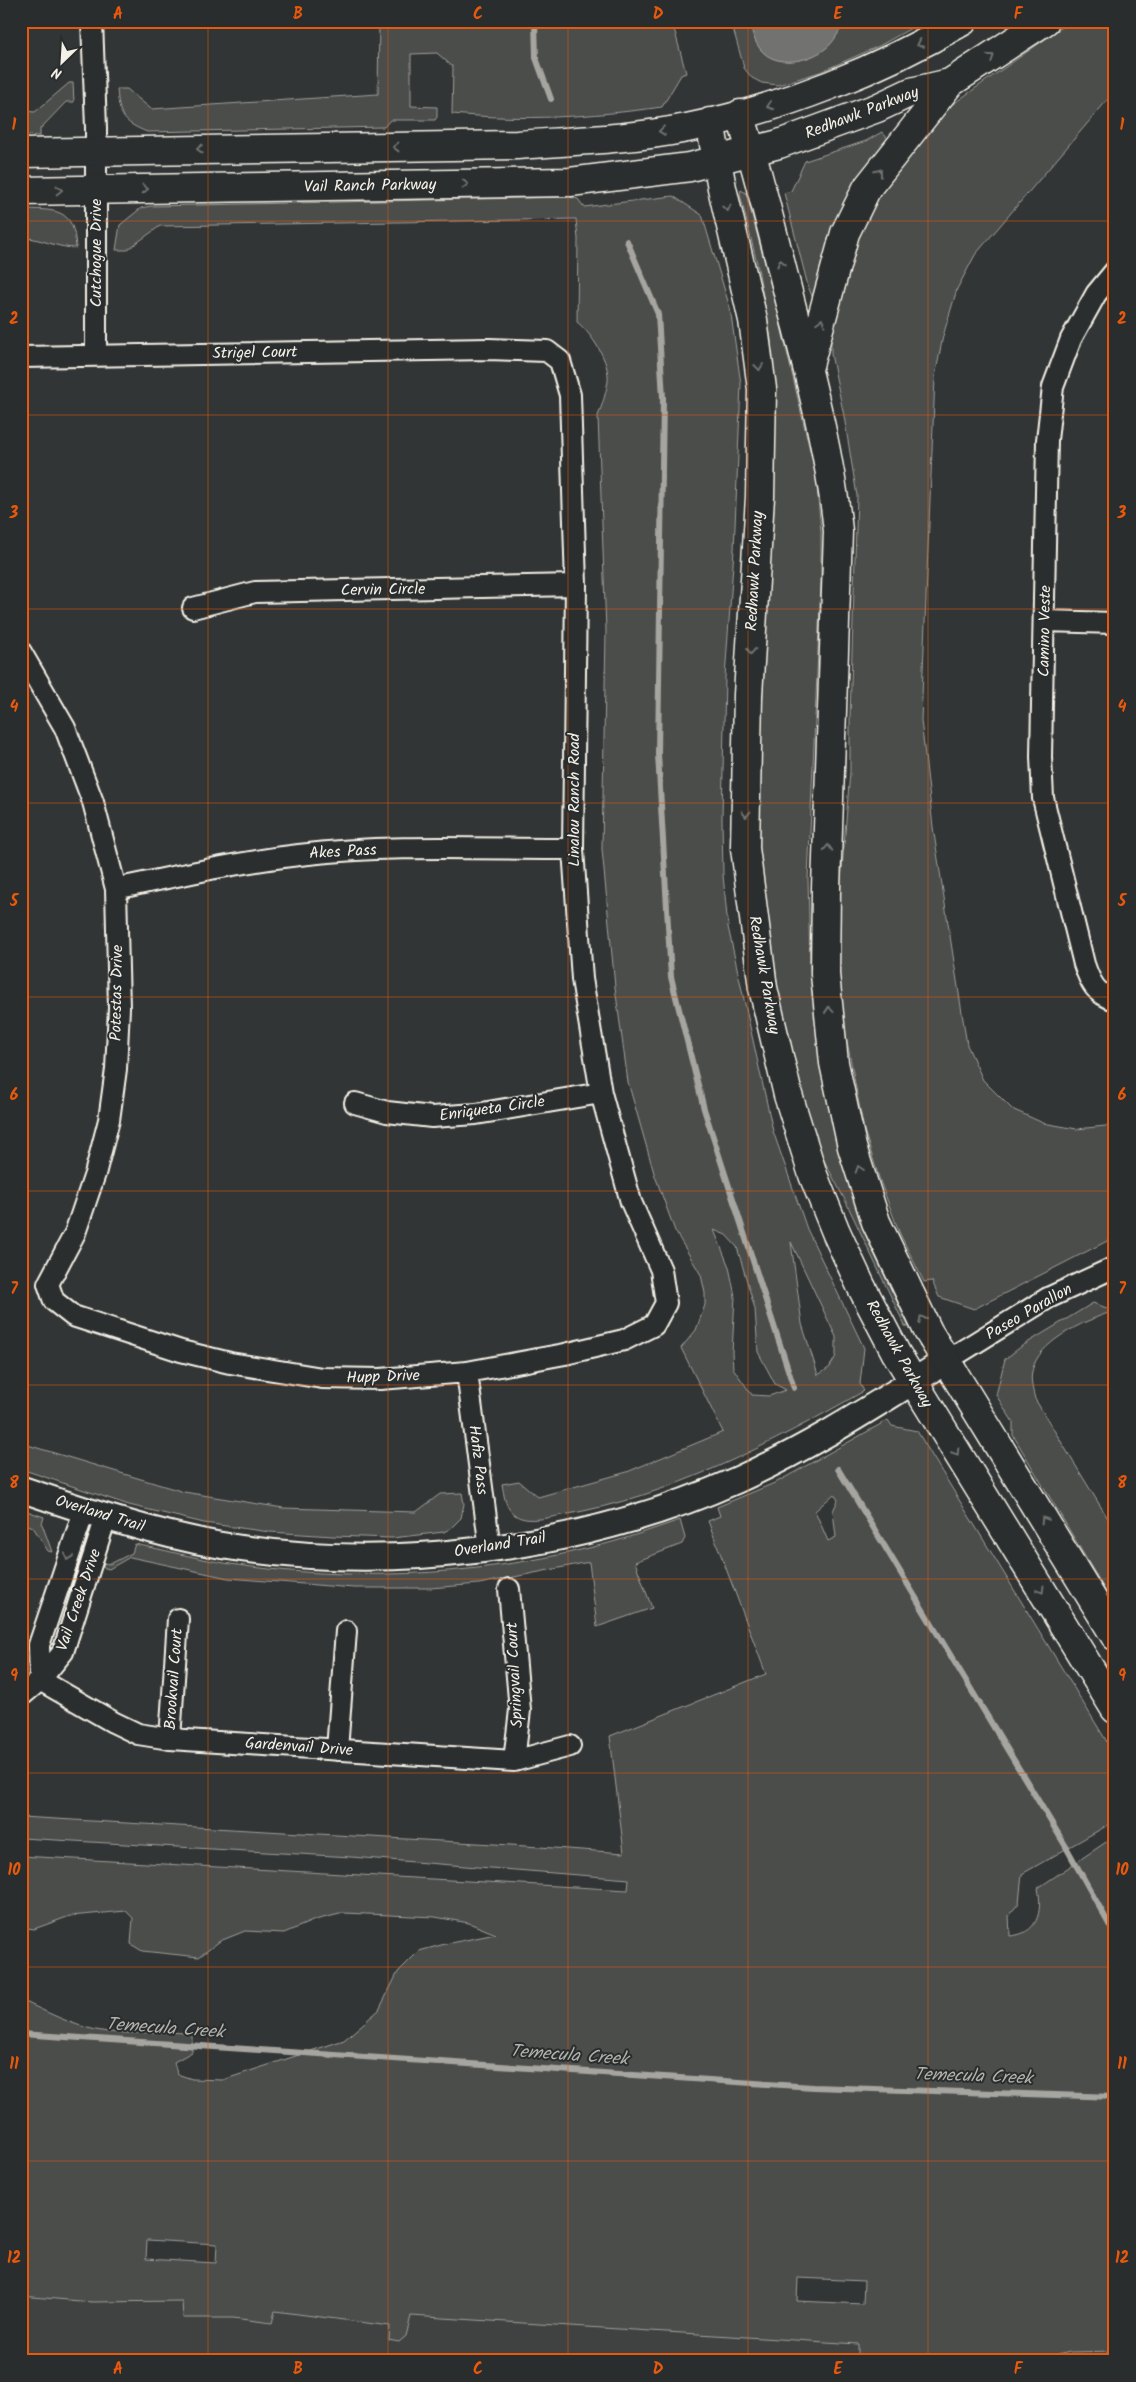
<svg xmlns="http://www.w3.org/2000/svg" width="1136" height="2382" font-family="Kalam,sans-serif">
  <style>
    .built { fill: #404242 }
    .green { fill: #4b4d4c; stroke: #a09f9a; fill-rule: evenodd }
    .water { fill: #727370; stroke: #a6a5a0 }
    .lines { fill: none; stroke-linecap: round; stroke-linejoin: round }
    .stream { stroke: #a6a5a0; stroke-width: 6 }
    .minor-casing { stroke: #f4f1e8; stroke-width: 24 }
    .tertiary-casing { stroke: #f4f1e8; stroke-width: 29 }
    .secondary-casing { stroke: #f4f1e8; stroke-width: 31 }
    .minor { stroke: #2a2d2e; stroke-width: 20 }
    .tertiary { stroke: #2a2d2e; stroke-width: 25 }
    .secondary { stroke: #2a2d2e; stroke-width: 28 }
    .oneway { stroke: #71726f }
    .grid { fill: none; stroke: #e8590c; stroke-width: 1; stroke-opacity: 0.55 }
    .labels { text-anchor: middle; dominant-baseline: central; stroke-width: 4; stroke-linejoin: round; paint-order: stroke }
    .street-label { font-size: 16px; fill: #f4f1e8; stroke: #2a2d2e }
    .water-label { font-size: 18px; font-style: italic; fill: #b3b2ac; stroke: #2a2d2e }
    .neatline { fill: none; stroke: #e8590c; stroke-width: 2 }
    .grid-label { font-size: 16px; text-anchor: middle; font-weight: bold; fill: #e8590c }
  </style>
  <rect width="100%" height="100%" fill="#323535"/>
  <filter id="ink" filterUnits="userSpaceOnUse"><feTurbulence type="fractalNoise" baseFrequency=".02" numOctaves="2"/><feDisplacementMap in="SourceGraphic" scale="10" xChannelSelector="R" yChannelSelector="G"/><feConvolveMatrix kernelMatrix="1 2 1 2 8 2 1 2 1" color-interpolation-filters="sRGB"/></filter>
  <g filter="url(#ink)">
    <path class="built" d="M21,2277L1115,2343V2361H21Z"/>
    <path class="green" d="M379,21H672L686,73L681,75L662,107C589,117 526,121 452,114L453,67L437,53L411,54V106L437,107V117L435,120H390L384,127L147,132C122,122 119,115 117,89H127L151,109L378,94Z
      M731,21H924L879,46L820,72L778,85L762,83L752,78L744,68Z
      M1071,21H1115V91L975,255L957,289L943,336L935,377L921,720L933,827L967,1045L983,1080L1012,1109L1043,1123L1077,1129L1115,1125V1237L974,1309L939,1297L932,1281L924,1282L900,1234L880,1181L864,1130L843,1020L836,943L850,772V716L857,496L844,416L831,354V309L870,203L943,111Z
      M69,83H73L74,102H66L40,129V136L21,135V111L35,112Z
      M882,132L890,141L814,301L808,286L784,193L791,191L805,161L866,141Z
      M741,190L746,193L776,305L816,476L821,532V582L808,879L810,967L818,1042L833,1121L850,1187L869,1243L909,1327L905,1326L846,1202L818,1149L795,1077L773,981L757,834L775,408L771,339L757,263L740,194Z
      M570,197L578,199L584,207L673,196L702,215L730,308L741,384L734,550L725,677L722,818L723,875L728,927L773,1131L807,1229L864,1348L860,1384L864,1391C769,1445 672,1496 563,1515C549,1517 528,1524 515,1515C505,1508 504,1495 502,1484L519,1481L538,1497L627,1472L723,1432L681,1348L696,1330L705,1305V1293L701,1275L675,1231L654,1173L628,1082L615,987L602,849L606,631L598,416C602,405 606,394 608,381C610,362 592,334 577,322L578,239L576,219L160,226L127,250H116L120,225L141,208L151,206ZM714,1230L726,1235L737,1247L755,1309L758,1352L775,1384L786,1390L769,1396L752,1395L733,1368L732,1353L735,1296L729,1267ZM791,1242L836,1337V1356L829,1368L818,1375L802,1324Z
      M21,209C56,210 74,207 76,248C57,248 40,238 21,237Z
      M1093,1303L1115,1311C1090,1318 1043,1339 1034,1365C1029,1377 1032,1387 1035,1399L1115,1530V1607L1013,1435V1422L996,1395L1005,1359L1022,1346Z
      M888,1420L892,1426L917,1431L1115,1755V1821L1022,1874L1019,1903L1009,1915L1010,1936C1037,1934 1043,1913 1038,1888L1115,1836V2351L1070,2352L1031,2361L877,2360L858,2355V2344L411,2316L406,2336L399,2342L389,2340L390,2326L275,2311L272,2323L233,2318H183L182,2301L92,2302L21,2296V2000C45,2011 71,2025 96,2030C127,2037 160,2029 192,2034V2052L174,2062L177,2074L192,2079L223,2080L344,2040L379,2010L398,1972L419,1951L445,1944L496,1934L469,1923L435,1917L344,1913L315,1920L284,1933L245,1931L220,1941L199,1957L142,1951L131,1944L133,1918L126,1911L70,1916L34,1929L21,1927V1856L628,1890L629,1879L351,1857L21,1838V1817L511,1845L624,1853L610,1736L766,1674L708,1521L720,1516L717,1507L777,1482ZM834,1494L838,1500L833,1511L836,1537L828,1541L815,1511ZM147,2240L217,2244L216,2263L146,2259ZM798,2278L864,2281L863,2304L797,2301Z
      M21,1443L184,1492L283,1508L416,1512L440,1494L462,1493L464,1504L461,1518L451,1528L444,1532L392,1538L333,1536L270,1532L204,1523L129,1505L21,1469Z
      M21,1509L44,1517L42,1524L52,1552L48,1551L33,1527L21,1522Z
      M680,1520L685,1538L682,1544L635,1562L652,1608L597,1627L589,1562L479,1584L430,1588H354L228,1578L130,1557L109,1569L102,1567L104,1563L110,1564L132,1553L135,1544C165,1550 194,1558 224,1563C344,1582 471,1577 589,1548C620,1541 650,1530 680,1520Z"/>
    <path class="water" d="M749,21H846C839,30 835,42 825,49C808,62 776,68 761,50C754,42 752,31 749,21Z"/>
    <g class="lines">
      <path class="stream" d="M535,21L536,58L551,99
        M627,241L658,314L663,398L658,754L671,977L704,1109L794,1388
        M838,1469L1065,1845L1115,1935
        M21,2034L813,2087L1115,2097"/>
      <g class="minor-casing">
        <path id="minor" d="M92,21L96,128V355
          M1115,271L1096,294L1071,339L1053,387L1047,440L1041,757L1043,798L1084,964C1090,982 1096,995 1115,1000
          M21,357L489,349L547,351L560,361L570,395L576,585L573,849L582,979L601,1093L631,1202L661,1270L666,1303L654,1325L624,1340L565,1354L467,1372L380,1379L322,1378L230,1363L181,1351L73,1316L54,1301L48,1284L75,1233L95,1174L109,1120L116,1069L119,1008L116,889L93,802L65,728L21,652
          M193,608L255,592L576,585
          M1045,621L1115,623
          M116,889C177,876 238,862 299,855C389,844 482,849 573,849
          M355,1103L387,1112L432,1117L476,1114L601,1093
          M946,1361L1048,1298L1115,1267
          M467,1372L490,1549
          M509,1589L520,1710L514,1761
          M40,1680L113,1722L138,1734L170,1739L514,1761L570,1746
          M40,1680L39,1645L84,1511
          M21,1696L40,1680L63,1652L106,1517
          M170,1739L178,1619
          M337,1750L346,1631"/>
      </g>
      <g class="tertiary-casing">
        <path id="tertiary" d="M21,1489C86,1511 151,1533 219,1545C389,1574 580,1550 737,1480C811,1447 878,1403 946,1361"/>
      </g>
      <g class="secondary-casing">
        <path id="secondary" d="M740,114C762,184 778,256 797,327C814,394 831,462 838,531L826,888L825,974L834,1063L852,1147L876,1222L928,1331L1115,1636
          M710,122L722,188L753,320L762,389L760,497L748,695L745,848L763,988L788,1095L813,1175L836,1232L861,1286L896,1353L1115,1709
          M21,153L517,145C573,141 632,139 687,128C783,108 879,70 963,21
          M21,191L570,182L690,167L779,144L877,108L911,92L950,83L1045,21
          M808,369L845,233L867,188L950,83"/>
      </g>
      <use href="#minor" class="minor"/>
      <use href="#tertiary" class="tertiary"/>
      <use href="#secondary" class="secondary"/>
    </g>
    <defs><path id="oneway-chevron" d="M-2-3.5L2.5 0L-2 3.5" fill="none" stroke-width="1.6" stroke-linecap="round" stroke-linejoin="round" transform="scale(1.25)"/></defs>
    <g class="oneway">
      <use href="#oneway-chevron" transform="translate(920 44) rotate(154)"/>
      <use href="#oneway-chevron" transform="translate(991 57) rotate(-33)"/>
      <use href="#oneway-chevron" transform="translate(770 106) rotate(161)"/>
      <use href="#oneway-chevron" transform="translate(662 131) rotate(173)"/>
      <use href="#oneway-chevron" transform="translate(396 147) rotate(179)"/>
      <use href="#oneway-chevron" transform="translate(200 149) rotate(179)"/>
      <use href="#oneway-chevron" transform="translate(879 172) rotate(-53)"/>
      <use href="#oneway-chevron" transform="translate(465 184) rotate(-1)"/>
      <use href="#oneway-chevron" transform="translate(145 189) rotate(-1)"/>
      <use href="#oneway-chevron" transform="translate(59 190) rotate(-1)"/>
      <use href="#oneway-chevron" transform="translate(727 208) rotate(77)"/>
      <use href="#oneway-chevron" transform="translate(781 263) rotate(-104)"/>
      <use href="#oneway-chevron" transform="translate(821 322) rotate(-74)"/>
      <use href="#oneway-chevron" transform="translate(759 367) rotate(83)"/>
      <use href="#oneway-chevron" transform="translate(751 651) rotate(93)"/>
      <use href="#oneway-chevron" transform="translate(746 814) rotate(91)"/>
      <use href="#oneway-chevron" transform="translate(828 848) rotate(-88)"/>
      <use href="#oneway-chevron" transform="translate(829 1010) rotate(-95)"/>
      <use href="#oneway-chevron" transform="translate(859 1169) rotate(-108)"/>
      <use href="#oneway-chevron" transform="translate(922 1319) rotate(-117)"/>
      <use href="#oneway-chevron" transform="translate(956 1452) rotate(58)"/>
      <use href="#oneway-chevron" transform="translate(1044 1520) rotate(-122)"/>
      <use href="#oneway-chevron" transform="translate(68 1557) rotate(109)"/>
      <use href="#oneway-chevron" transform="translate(1041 1590) rotate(59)"/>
    </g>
  </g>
  <path class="grid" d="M208,21V2361M388,21V2361M568,21V2361M748,21V2361M928,21V2361M21,221H1115M21,415H1115M21,609H1115M21,803H1115M21,997H1115M21,1191H1115M21,1385H1115M21,1579H1115M21,1773H1115M21,1967H1115M21,2161H1115"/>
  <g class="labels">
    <g class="street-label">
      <text transform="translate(862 113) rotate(-21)">Redhawk Parkway</text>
      <text transform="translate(370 186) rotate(-1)">Vail Ranch Parkway</text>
      <text transform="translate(96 253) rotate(-90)">Cutchogue Drive</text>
      <text transform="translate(255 353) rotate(-1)">Strigel Court</text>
      <text transform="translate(755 571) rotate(-87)">Redhawk Parkway</text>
      <text transform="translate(383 590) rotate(-1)">Cervin Circle</text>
      <text transform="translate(1045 631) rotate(-89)">Camino Veste</text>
      <text transform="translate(574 800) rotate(-90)">Linalou Ranch Road</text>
      <text transform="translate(343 852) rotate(-3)">Akes Pass</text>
      <text transform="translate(764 975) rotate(80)">Redhawk Parkway</text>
      <text transform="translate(117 993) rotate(-89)">Potestas Drive</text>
      <text transform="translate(492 1109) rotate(-8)">Enriqueta Circle</text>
      <text transform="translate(1029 1312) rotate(-30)">Paseo Parallon</text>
      <text transform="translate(899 1354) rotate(61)">Redhawk Parkway</text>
      <text transform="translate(383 1377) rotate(-2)">Hupp Drive</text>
      <text transform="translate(478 1460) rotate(83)">Hafiz Pass</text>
      <text transform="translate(100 1514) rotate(17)">Overland Trail</text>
      <text transform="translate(500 1545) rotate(-9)">Overland Trail</text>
      <text transform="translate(79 1600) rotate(-71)">Vail Creek Drive</text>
      <text transform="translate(515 1675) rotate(-93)">Springvail Court</text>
      <text transform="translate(174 1679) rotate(-86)">Brookvail Court</text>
      <text transform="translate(299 1747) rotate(4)">Gardenvail Drive</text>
    </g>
    <g class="water-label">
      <text transform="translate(165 2029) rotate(4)">Temecula Creek</text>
      <text transform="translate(569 2056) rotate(4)">Temecula Creek</text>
      <text transform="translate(973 2077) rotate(2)">Temecula Creek</text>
    </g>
  </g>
  <rect width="1136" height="2382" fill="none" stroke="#2a2d2e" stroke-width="55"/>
  <g transform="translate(62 62) rotate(205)" stroke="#2a2d2e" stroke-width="4" paint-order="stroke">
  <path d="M0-4L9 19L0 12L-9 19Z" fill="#f4f1e8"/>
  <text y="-8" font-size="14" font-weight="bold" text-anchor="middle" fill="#f4f1e8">N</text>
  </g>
  <rect x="28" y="28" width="1080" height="2326" class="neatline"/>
  <g class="grid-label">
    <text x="118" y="19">A</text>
    <text x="298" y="19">B</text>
    <text x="478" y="19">C</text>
    <text x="658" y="19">D</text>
    <text x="838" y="19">E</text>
    <text x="1018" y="19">F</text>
    <text x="14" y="130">1</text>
    <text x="1122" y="130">1</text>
    <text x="14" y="324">2</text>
    <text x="1122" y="324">2</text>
    <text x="14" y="518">3</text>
    <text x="1122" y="518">3</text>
    <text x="14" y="712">4</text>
    <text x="1122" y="712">4</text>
    <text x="14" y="906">5</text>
    <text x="1122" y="906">5</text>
    <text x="14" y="1100">6</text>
    <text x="1122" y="1100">6</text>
    <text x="14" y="1294">7</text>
    <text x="1122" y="1294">7</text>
    <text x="14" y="1488">8</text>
    <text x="1122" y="1488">8</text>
    <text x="14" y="1681">9</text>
    <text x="1122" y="1681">9</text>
    <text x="14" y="1875">10</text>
    <text x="1122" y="1875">10</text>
    <text x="14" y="2069">11</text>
    <text x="1122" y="2069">11</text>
    <text x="14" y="2263">12</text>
    <text x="1122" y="2263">12</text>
    <text x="118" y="2374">A</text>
    <text x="298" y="2374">B</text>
    <text x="478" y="2374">C</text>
    <text x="658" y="2374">D</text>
    <text x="838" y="2374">E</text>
    <text x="1018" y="2374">F</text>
  </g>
</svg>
